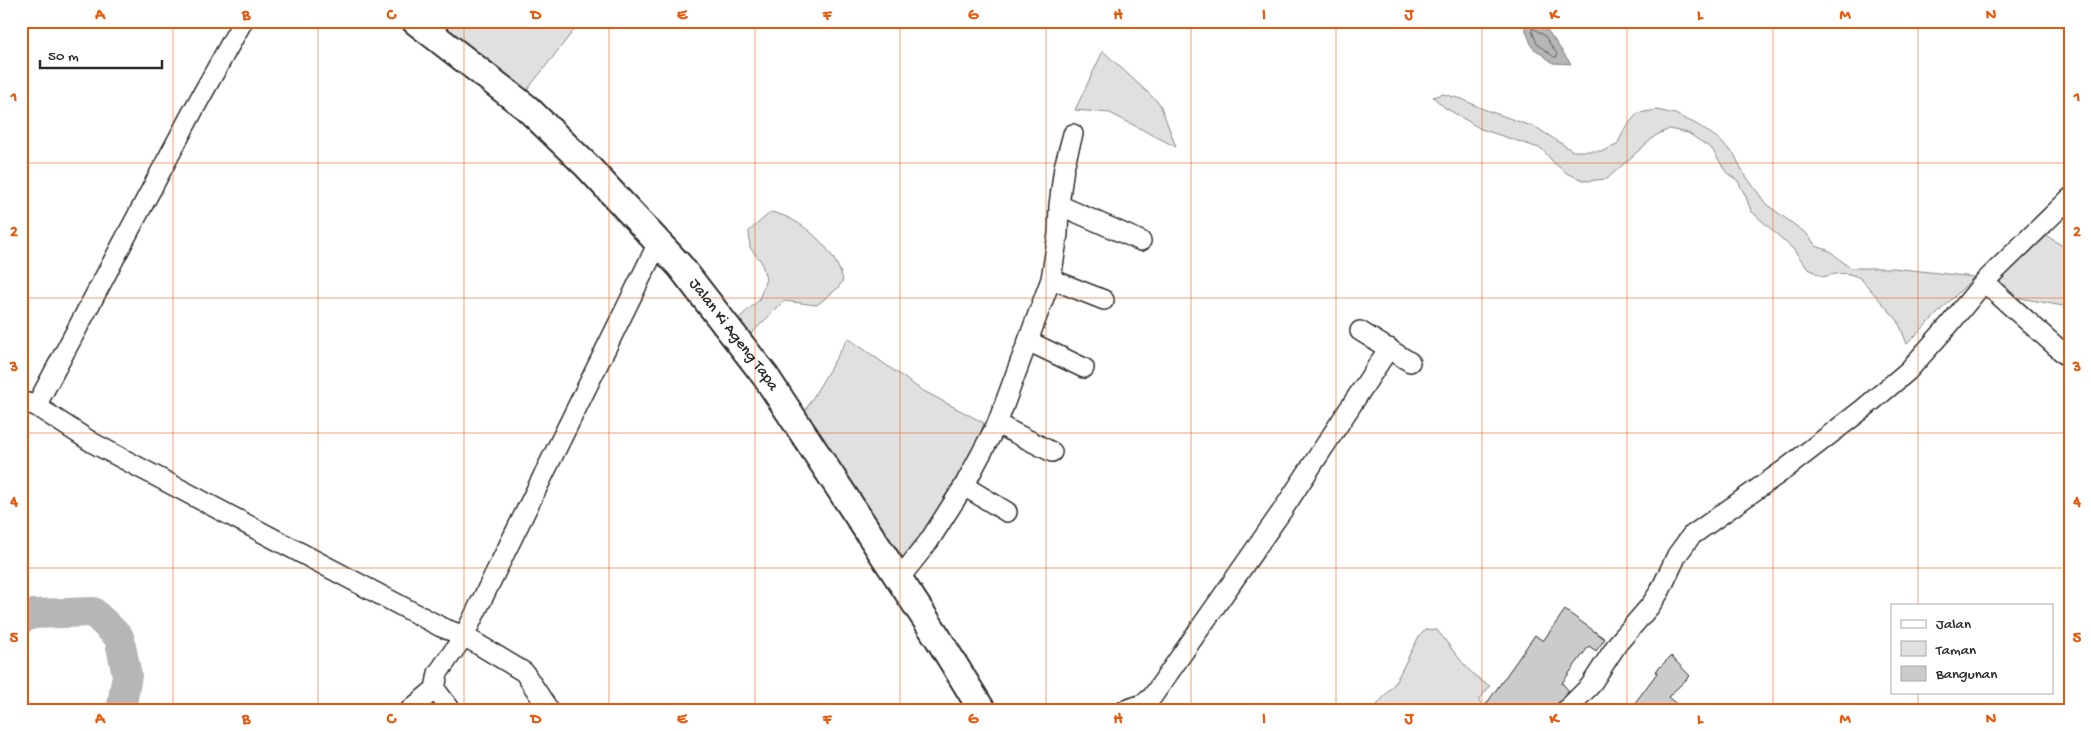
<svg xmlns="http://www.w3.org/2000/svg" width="2091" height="731" font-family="'Gochi Hand',sans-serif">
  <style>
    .green { fill: #e0e0e0; stroke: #868686 }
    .water { fill: #b6b6b6; stroke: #7e7e7e }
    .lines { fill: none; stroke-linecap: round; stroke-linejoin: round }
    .shore { stroke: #636363; stroke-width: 1 }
    .river { stroke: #b6b6b6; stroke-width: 30 }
    .building { fill: #cbcbcb; stroke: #2b2b2b }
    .street-casing { stroke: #2b2b2b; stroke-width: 22 }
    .secondary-casing { stroke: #2b2b2b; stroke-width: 30 }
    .street { stroke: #fff; stroke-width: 19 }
    .secondary { stroke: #fff; stroke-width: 26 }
    .grid { fill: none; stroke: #e8590c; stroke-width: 1; stroke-opacity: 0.55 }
    .labels { text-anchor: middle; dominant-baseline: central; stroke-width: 4; stroke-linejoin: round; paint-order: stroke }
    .street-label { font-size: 16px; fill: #2b2b2b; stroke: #fff }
    .neatline { fill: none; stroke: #e8590c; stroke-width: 2 }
    .grid-label { font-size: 16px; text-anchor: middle; font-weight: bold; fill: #e8590c }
  </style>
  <rect width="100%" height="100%" fill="#fff"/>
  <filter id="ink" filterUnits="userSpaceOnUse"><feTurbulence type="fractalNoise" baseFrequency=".02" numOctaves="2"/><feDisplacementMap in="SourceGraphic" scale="10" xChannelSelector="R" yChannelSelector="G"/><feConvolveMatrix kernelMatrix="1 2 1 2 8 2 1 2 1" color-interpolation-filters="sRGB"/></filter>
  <g filter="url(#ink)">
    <path class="green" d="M428,21H581L524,94Z
      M1103,51L1160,104L1176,147L1110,113L1075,110Z
      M1443,94L1462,99L1483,109L1537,128L1573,151H1603L1617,145L1625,128L1638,113L1657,110L1675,114L1696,124L1716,137L1734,154L1743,172L1766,204L1807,234L1816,246L1830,251L1850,268H1894L1974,277L1907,344L1898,321L1861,279C1849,271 1836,273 1823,277L1807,268L1794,250L1751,211L1746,197L1738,181L1726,172L1712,149L1688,133L1669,129L1655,136L1607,179L1586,181L1568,174L1554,163L1542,149L1481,129L1444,107L1433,97Z
      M771,212C802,218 835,249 843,280L838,288L817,305L784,301L750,335L738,319L759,300L766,279L761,261L750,248L749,231Z
      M2047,236L2063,246L2070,255V306L2068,307L2015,297L1997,281Z
      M848,338L920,389L984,423L977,443L920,538L900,567L802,416Z
      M1426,629L1437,630C1453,649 1468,675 1490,686L1479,700L1485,710H1373L1395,683L1418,638Z"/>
    <path class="water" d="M1535,22L1548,31L1571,64L1553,63L1532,47L1524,25Z"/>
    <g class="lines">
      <path class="shore" d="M1533,28L1544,35L1557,54V57H1554L1537,44L1532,31Z"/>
      <path class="river" d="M21,619L33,614L93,612L119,637L127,675L121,710"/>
    </g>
    <path class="building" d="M1565,610L1605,639L1596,651L1589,646L1562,683L1569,691L1552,710H1482L1535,635L1543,641Z
      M1671,656L1690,676L1668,697L1684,710H1642L1634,704L1657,673L1656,671Z"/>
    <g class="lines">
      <g class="street-casing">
        <path id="street" d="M1059,205L1141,241
          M1051,279L1104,300
          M1984,282L2070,359
          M1360,331L1410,362
          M1028,341L1084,368
          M21,401L36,406L194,109L243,21
          M36,406L93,443L441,627L464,636L524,672L549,710
          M997,424L1052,452
          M964,486L1007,512
          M898,580L929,541L964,486L997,424L1051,279L1058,234L1059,205L1064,167L1073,134
          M410,710L435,689
          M451,710L435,689L438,673L464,636L658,243
          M1125,710L1143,704L1152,697L1282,511L1389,348
          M1566,710L1590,686L1618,643L1650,606L1660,591L1677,555L1691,536L1784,470L1863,409L1908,371L1949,325L1984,282L2070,198"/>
      </g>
      <g class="secondary-casing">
        <g id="secondary">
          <path id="s1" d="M415,21L527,108L587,166L680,266L766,377L938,638L982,710"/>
        </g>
      </g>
      <use href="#street" class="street"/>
      <use href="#secondary" class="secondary"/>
    </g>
  </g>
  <path class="grid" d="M173,21V710M318,21V710M464,21V710M609,21V710M755,21V710M900,21V710M1046,21V710M1191,21V710M1336,21V710M1482,21V710M1627,21V710M1773,21V710M1918,21V605M21,163H2070M21,298H2070M21,433H2070M21,568H2070M1918,692V710"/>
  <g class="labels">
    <g class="street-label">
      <text stroke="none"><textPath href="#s1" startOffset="449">Jalan Ki Ageng Tapa</textPath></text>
    </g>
  </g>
  <rect width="2091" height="731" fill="none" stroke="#fff" stroke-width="55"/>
  <rect x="1891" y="604" width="162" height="90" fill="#ffffff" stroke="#aaaaaa"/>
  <rect x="1901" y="620" width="25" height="8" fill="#ffffff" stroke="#aaaaaa"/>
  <text x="1936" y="628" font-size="15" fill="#2b2b2b">Jalan</text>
  <rect x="1901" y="641" width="25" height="15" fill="#e0e0e0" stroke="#aaaaaa"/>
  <text x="1936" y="654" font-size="15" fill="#2b2b2b">Taman</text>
  <rect x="1901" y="666" width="25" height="15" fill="#cbcbcb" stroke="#aaaaaa"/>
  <text x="1936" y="678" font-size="15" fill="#2b2b2b">Bangunan</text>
  <path d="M40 60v8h122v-8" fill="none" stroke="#2b2b2b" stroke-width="2.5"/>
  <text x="48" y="60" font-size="15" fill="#2b2b2b" stroke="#ffffff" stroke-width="4" paint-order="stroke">50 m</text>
  <rect x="28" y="28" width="2036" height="676" class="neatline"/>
  <g class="grid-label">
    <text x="100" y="19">A</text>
    <text x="246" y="19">B</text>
    <text x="391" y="19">C</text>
    <text x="536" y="19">D</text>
    <text x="682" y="19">E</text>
    <text x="827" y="19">F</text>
    <text x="973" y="19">G</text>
    <text x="1118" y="19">H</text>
    <text x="1264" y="19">I</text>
    <text x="1409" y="19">J</text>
    <text x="1554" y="19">K</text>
    <text x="1700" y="19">L</text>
    <text x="1845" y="19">M</text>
    <text x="1991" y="19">N</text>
    <text x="14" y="101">1</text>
    <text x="2077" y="101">1</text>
    <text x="14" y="236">2</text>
    <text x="2077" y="236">2</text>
    <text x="14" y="371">3</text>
    <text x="2077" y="371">3</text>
    <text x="14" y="506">4</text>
    <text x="2077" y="506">4</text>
    <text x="14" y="642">5</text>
    <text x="2077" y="642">5</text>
    <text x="100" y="723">A</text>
    <text x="246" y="723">B</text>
    <text x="391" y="723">C</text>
    <text x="536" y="723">D</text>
    <text x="682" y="723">E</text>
    <text x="827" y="723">F</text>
    <text x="973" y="723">G</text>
    <text x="1118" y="723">H</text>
    <text x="1264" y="723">I</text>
    <text x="1409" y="723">J</text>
    <text x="1554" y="723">K</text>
    <text x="1700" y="723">L</text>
    <text x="1845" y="723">M</text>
    <text x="1991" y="723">N</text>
  </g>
</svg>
